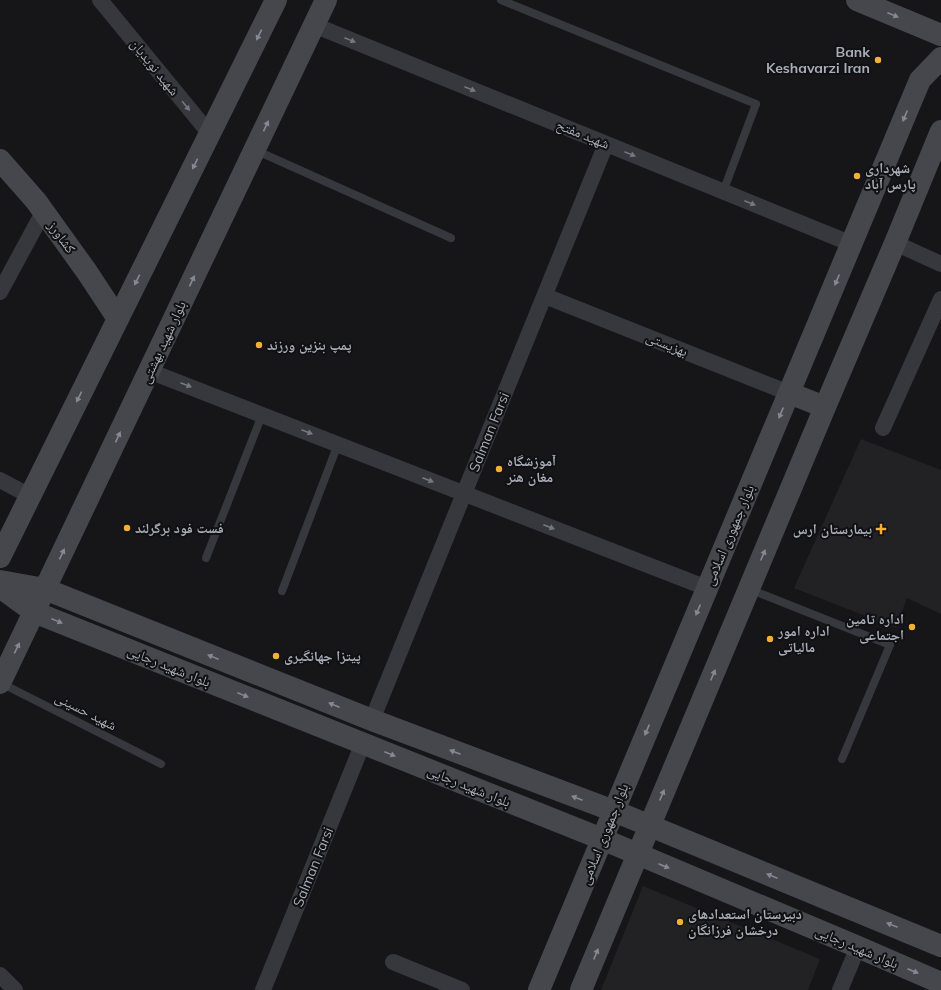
<svg xmlns="http://www.w3.org/2000/svg" width="941" height="990" font-family="Mulish,'Noto Naskh Arabic',sans-serif">
  <style>
    .built { fill: #222225 }
    .lines { fill: none; stroke-linecap: round; stroke-linejoin: round }
    .service { stroke: #37383d; stroke-width: 8 }
    .minor { stroke: #37383d; stroke-width: 16 }
    .secondary { stroke: #45474d; stroke-width: 22 }
    .oneway { fill: #858993 }
    .oneway2 { fill: #757881 }
    .poi-dot { fill: #f2b134; stroke: #111113; stroke-width: 1.5 }
    .labels { text-anchor: middle; dominant-baseline: central; stroke-width: 4; stroke-linejoin: round; paint-order: stroke }
    .poi-label { font-size: 14px; font-weight: bold; fill: #a8adb8; stroke: #111113; text-anchor: start }
    .street-label { font-size: 14px; fill: #a8adb8; stroke: #111113 }
  </style>
  <rect width="100%" height="100%" fill="#161618"/>
  <path class="built" d="M861,439L941,470V614L907,598L896,628L794,588Z
    M643,886L820,959L808,990H601Z"/>
  <g class="lines">
    <path class="service" d="M501,0L756,104L723,192
      M255,150L451,238
      M206,558L262,415
      M749,589L890,645L842,759
      M282,591L338,444
      M1,683L161,764"/>
    <path class="minor" d="M100,0L210,134
      M314,25L852,244
      M895,243L941,264
      M0,292L40,218
      M545,296L789,393
      M149,371L707,588
      M883,428L941,299
      M0,480L30,496
      M372,720L606,144
      M393,962L462,990
      M0,975L15,990
      M263,990L363,743
      M840,990L858,947"/>
    <path class="secondary" d="M857,0L941,35
      M0,160L36,201L87,272L118,319
      M789,393L825,407
      M0,557L276,0
      M0,581L45,589L372,720L614,811L941,946
      M0,587L34,612L602,839L858,947L941,983
      M0,683L326,0
      M539,990L920,80L941,58
      M581,990L825,407L895,243L941,131"/>
  </g>
  <defs><path id="oneway-solid" d="M-6-.8H1V-3.2L6.5 0L1 3.2V.8H-6Z"/></defs>
  <g class="oneway">
    <use href="#oneway-solid" transform="translate(893 15) rotate(22)"/>
    <use href="#oneway-solid" transform="translate(259 35) rotate(116)"/>
    <use href="#oneway-solid" transform="translate(905 116) rotate(113)"/>
    <use href="#oneway-solid" transform="translate(266 126) rotate(-65)"/>
    <use href="#oneway-solid" transform="translate(195 164) rotate(116)"/>
    <use href="#oneway-solid" transform="translate(137 280) rotate(116)"/>
    <use href="#oneway-solid" transform="translate(837 280) rotate(113)"/>
    <use href="#oneway-solid" transform="translate(192 281) rotate(-65)"/>
    <use href="#oneway-solid" transform="translate(79 397) rotate(116)"/>
    <use href="#oneway-solid" transform="translate(781 413) rotate(113)"/>
    <use href="#oneway-solid" transform="translate(118 437) rotate(-65)"/>
    <use href="#oneway-solid" transform="translate(62 554) rotate(-65)"/>
    <use href="#oneway-solid" transform="translate(763 555) rotate(-67)"/>
    <use href="#oneway-solid" transform="translate(698 610) rotate(113)"/>
    <use href="#oneway-solid" transform="translate(57 621) rotate(22)"/>
    <use href="#oneway-solid" transform="translate(17 648) rotate(-64)"/>
    <use href="#oneway-solid" transform="translate(213 657) rotate(-158)"/>
    <use href="#oneway-solid" transform="translate(713 675) rotate(-67)"/>
    <use href="#oneway-solid" transform="translate(243 695) rotate(22)"/>
    <use href="#oneway-solid" transform="translate(334 705) rotate(-158)"/>
    <use href="#oneway-solid" transform="translate(647 730) rotate(113)"/>
    <use href="#oneway-solid" transform="translate(455 752) rotate(-159)"/>
    <use href="#oneway-solid" transform="translate(390 754) rotate(22)"/>
    <use href="#oneway-solid" transform="translate(662 795) rotate(-67)"/>
    <use href="#oneway-solid" transform="translate(577 798) rotate(-159)"/>
    <use href="#oneway-solid" transform="translate(664 866) rotate(23)"/>
    <use href="#oneway-solid" transform="translate(772 876) rotate(-158)"/>
    <use href="#oneway-solid" transform="translate(892 925) rotate(-158)"/>
    <use href="#oneway-solid" transform="translate(596 954) rotate(-67)"/>
    <use href="#oneway-solid" transform="translate(913 971) rotate(23)"/>
  </g>
  <g class="oneway2">
    <use href="#oneway-solid" transform="translate(350 40) rotate(22)"/>
    <use href="#oneway-solid" transform="translate(470 89) rotate(22)"/>
    <use href="#oneway-solid" transform="translate(186 106) rotate(51)"/>
    <use href="#oneway-solid" transform="translate(630 154) rotate(22)"/>
    <use href="#oneway-solid" transform="translate(750 203) rotate(22)"/>
    <use href="#oneway-solid" transform="translate(186 385) rotate(21)"/>
    <use href="#oneway-solid" transform="translate(307 432) rotate(21)"/>
    <use href="#oneway-solid" transform="translate(428 480) rotate(21)"/>
    <use href="#oneway-solid" transform="translate(549 527) rotate(21)"/>
  </g>
  <g class="poi-dot">
    <circle cx="878" cy="60" r="4"/>
    <circle cx="857" cy="176" r="4"/>
    <circle cx="259" cy="345" r="4"/>
    <circle cx="499" cy="469" r="4"/>
    <circle cx="127" cy="528" r="4"/>
    <path d="M879 523h4v4h4v4h-4v4h-4v-4h-4v-4h4z"/>
    <circle cx="912" cy="627" r="4"/>
    <circle cx="770" cy="639" r="4"/>
    <circle cx="276" cy="656" r="4"/>
    <circle cx="680" cy="922" r="4"/>
  </g>
  <g class="labels">
    <g class="poi-label">
      <text x="870" y="52" text-anchor="end">Bank<tspan x="870" dy="16">Keshavarzi Iran</tspan></text>
      <text x="865" y="168">شهرداری<tspan x="865" dy="16">پارس آباد</tspan></text>
      <text x="267" y="345">پمپ بنزین ورزند</text>
      <text x="507" y="461">آموزشگاه<tspan x="507" dy="16">مغان هنر</tspan></text>
      <text x="135" y="528">فست فود برگرلند</text>
      <text x="872" y="529" text-anchor="end">بیمارستان ارس</text>
      <text x="904" y="619" text-anchor="end">اداره تامین<tspan x="904" dy="16">اجتماعی</tspan></text>
      <text x="778" y="631">اداره امور<tspan x="778" dy="16">مالیاتی</tspan></text>
      <text x="284" y="656">پیتزا جهانگیری</text>
      <text x="688" y="914">دبیرستان استعدادهای<tspan x="688" dy="16">درخشان فرزانگان</tspan></text>
    </g>
    <g class="street-label">
      <text transform="translate(155 67) rotate(51)">شهید نویدیان</text>
      <text transform="translate(583 134) rotate(22)">شهید مفتح</text>
      <text transform="translate(62 237) rotate(54)">کشاورز</text>
      <text transform="translate(163 342) rotate(-65)">بلوار شهید بهشتی</text>
      <text transform="translate(667 344) rotate(22)">بهزیستی</text>
      <text transform="translate(489 432) rotate(-68)">Salman Farsi</text>
      <text transform="translate(729 535) rotate(-67)">بلوار جمهوری اسلامی</text>
      <text transform="translate(169 666) rotate(22)">بلوار شهید رجایی</text>
      <text transform="translate(86 711) rotate(27)">شهید حسینی</text>
      <text transform="translate(469 786) rotate(22)">بلوار شهید رجایی</text>
      <text transform="translate(604 834) rotate(-68)">بلوار جمهوری اسلامی</text>
      <text transform="translate(313 867) rotate(-68)">Salman Farsi</text>
      <text transform="translate(857 947) rotate(23)">بلوار شهید رجایی</text>
    </g>
  </g>
</svg>
